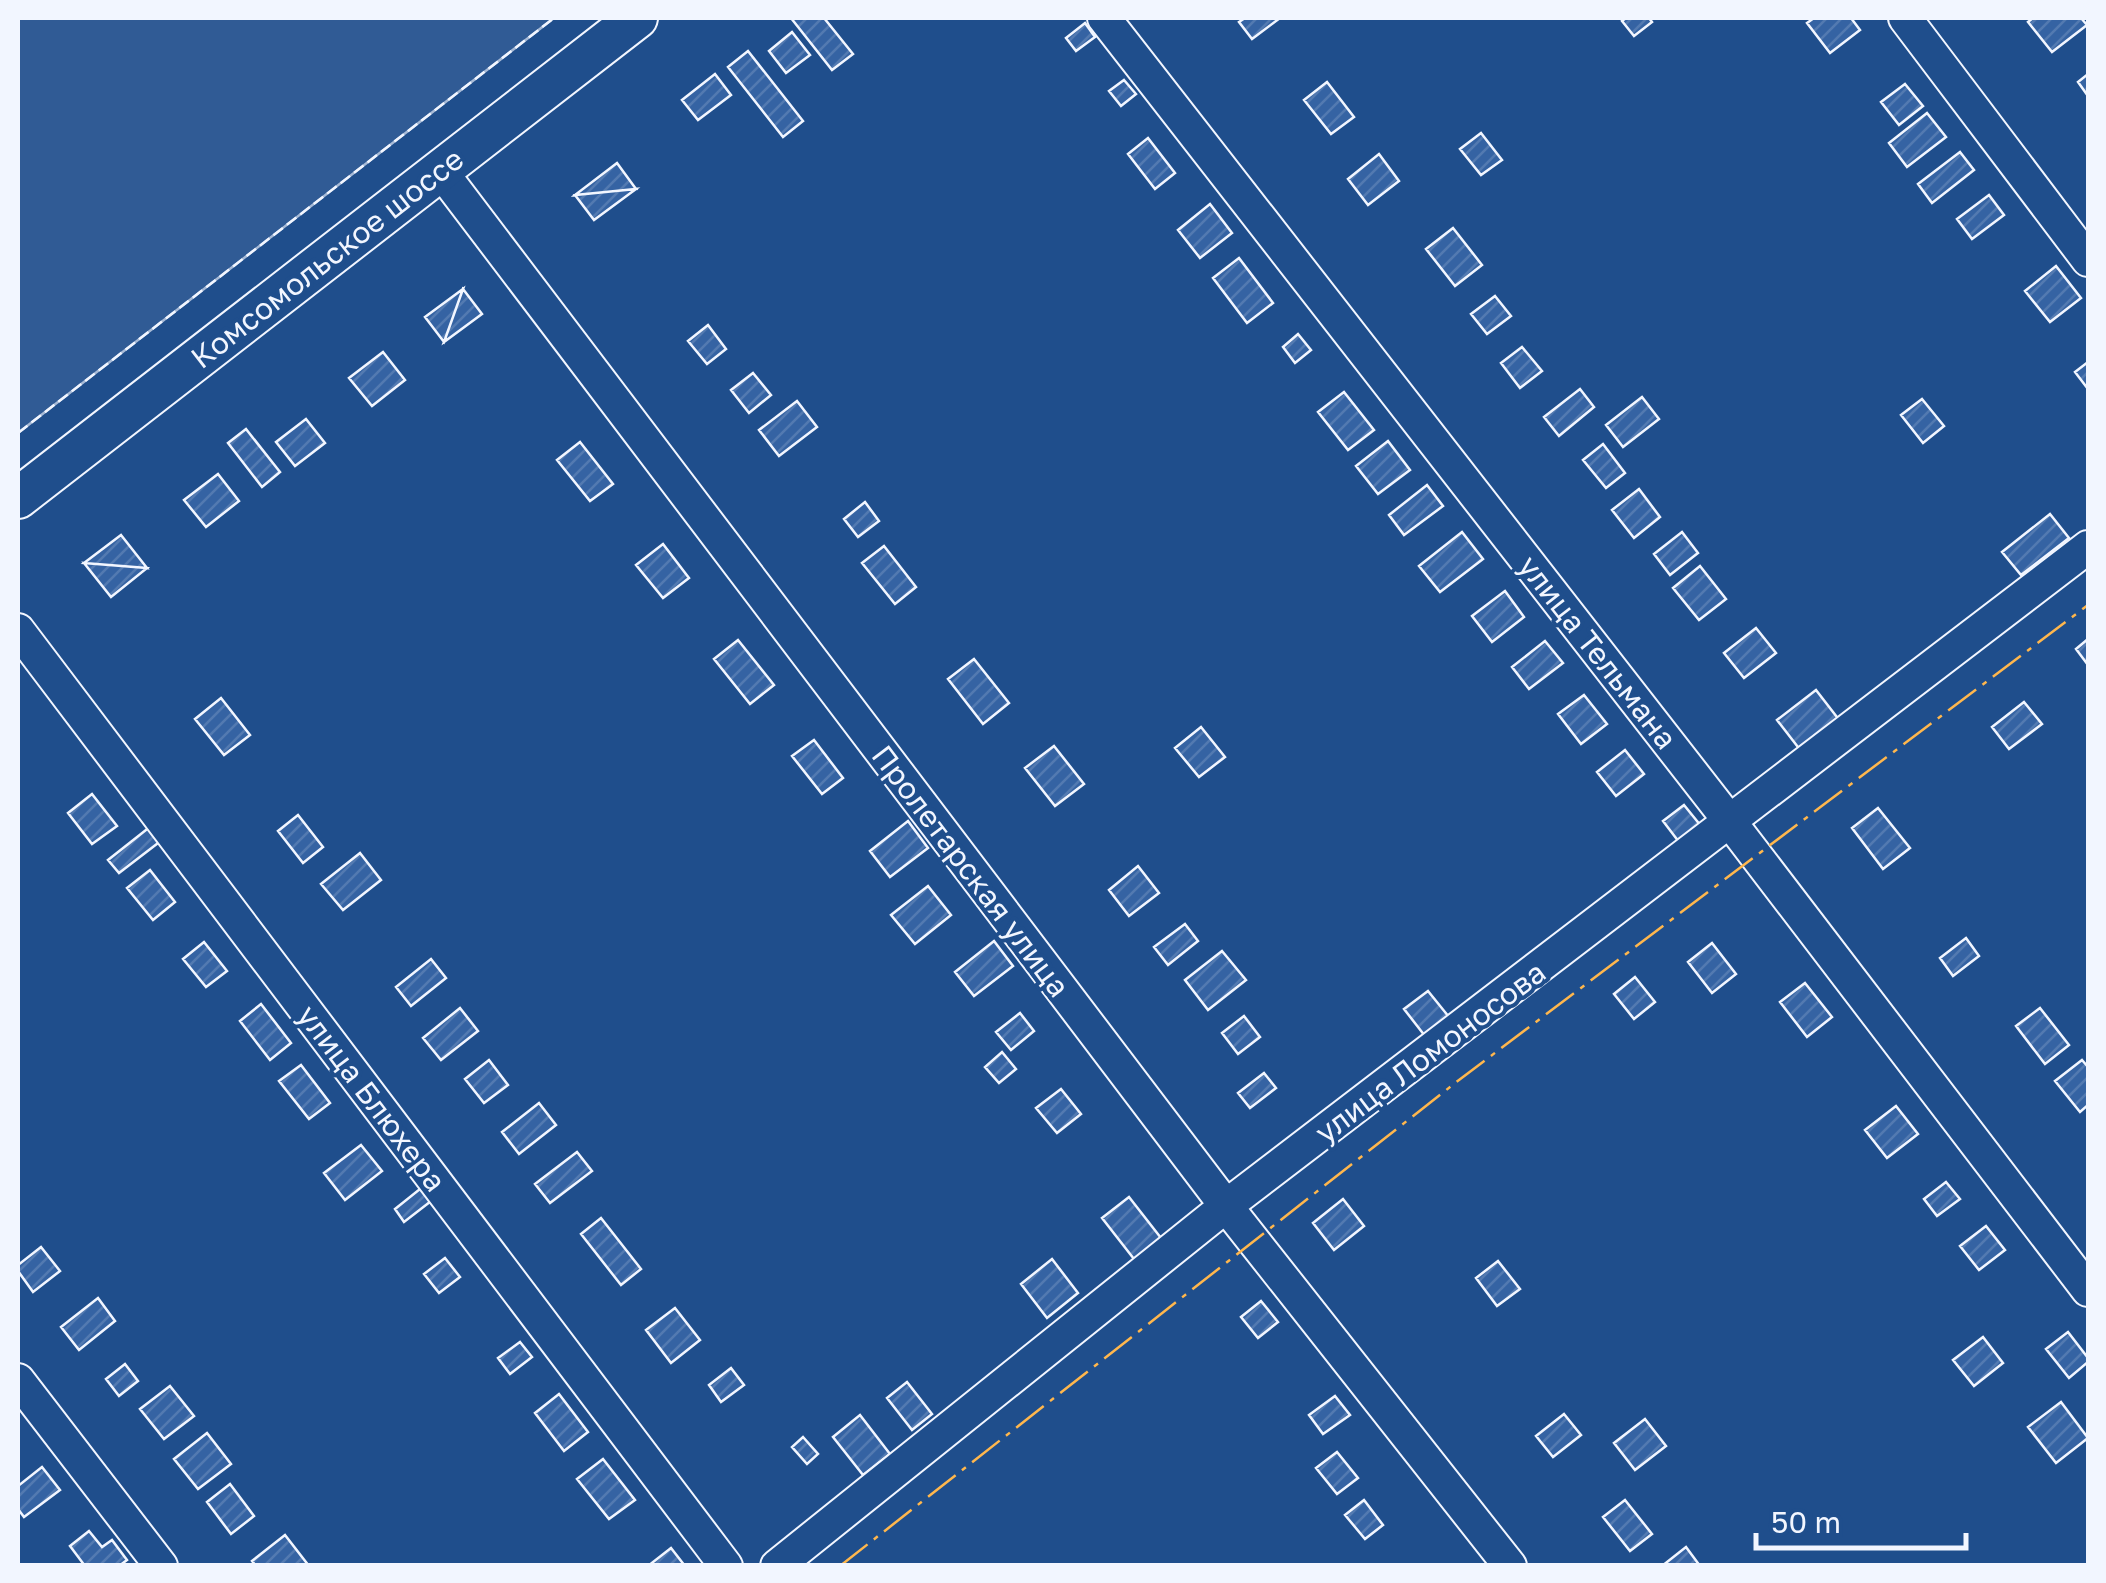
<svg xmlns="http://www.w3.org/2000/svg" width="2106" height="1583" font-family="'Golos Text',sans-serif">
  <style>
    .built { fill: #305b95; stroke: #a8bbd7; stroke-width: 2.5 }
    .building { fill: url(#building-hatch); stroke: #f2f6ff; stroke-width: 2.5 }
    .lines { fill: none; stroke-linecap: round; stroke-linejoin: round }
    .minor-casing { stroke: #f2f6ff; stroke-width: 36 }
    .major-casing { stroke: #f2f6ff; stroke-width: 44 }
    .minor { stroke: #1f4e8c; stroke-width: 32 }
    .major { stroke: #1f4e8c; stroke-width: 40 }
    .fence { stroke: #f2f6ff; stroke-width: 2.5; stroke-dasharray: 12 5; stroke-linecap: butt }
    .power { stroke: #ffb74d; stroke-width: 2.5; stroke-dasharray: 35 8 5 8; stroke-linecap: butt }
    .labels { text-anchor: middle; dominant-baseline: central; stroke-width: 8; stroke-linejoin: round; paint-order: stroke }
    .street-label { font-size: 30px; fill: #f2f6ff; stroke: #1f4e8c }
  </style>
  <defs>
    <pattern id="building-hatch" width="6" height="6" patternUnits="userSpaceOnUse" patternTransform="scale(2.5)"><rect width="6" height="6" fill="#3563a3"/><path d="M-1 1l2-2M0 6l6-6M5 7l2-2" fill="none" stroke="#537ab1"/></pattern>
  </defs>
  <rect width="100%" height="100%" fill="#1f4e8c"/>
  <path class="built" d="M18,18H554L18,433Z"/>
  <path class="building" d="M791,18H824L853,54L832,70Z
    M1245,18H1280L1252,39L1239,22Z
    M1626,18H1649L1652,22L1634,36L1622,21Z
    M1814,18H1851L1860,30L1830,53L1807,23Z
    M2033,18H2081L2087,25L2052,52L2028,22Z
    M1085,23L1095,37L1076,51L1066,38Z
    M792,32L810,55L786,73L769,51Z
    M748,51L803,121L783,137L728,67Z
    M715,74L731,95L698,120L682,100Z
    M2088,74V96L2078,82Z
    M1124,80L1136,94L1121,106L1109,91Z
    M1327,82L1354,117L1331,134L1304,100Z
    M1905,84L1923,106L1899,125L1881,102Z
    M1927,113L1946,137L1907,167L1889,143Z
    M1481,133L1502,160L1481,175L1460,149Z
    M1148,138L1175,173L1155,189L1128,154Z
    M1960,152L1974,170L1932,203L1918,184Z
    M1379,154L1399,181L1368,205L1348,179Z
    M617,163L636,189L575,195Z
    M636,189L594,220L575,195Z
    M1989,195L2004,215L1972,239L1957,219Z
    M1210,204L1232,233L1200,258L1178,230Z
    M1453,228L1482,265L1455,286L1426,249Z
    M1239,258L1273,303L1247,323L1213,278Z
    M2056,266L2081,298L2050,322L2025,291Z
    M463,289L482,314L444,342Z
    M463,289L444,342L425,317Z
    M1495,296L1511,316L1487,334L1471,314Z
    M708,325L726,349L707,364L688,341Z
    M1298,334L1311,350L1295,363L1283,347Z
    M1522,347L1542,371L1520,388L1501,363Z
    M383,352L405,380L372,406L349,378Z
    M2088,362V389L2075,372Z
    M753,373L771,395L749,413L731,390Z
    M1580,389L1594,407L1559,436L1544,417Z
    M1344,392L1374,430L1348,450L1318,412Z
    M1642,397L1659,419L1623,447L1606,425Z
    M1922,399L1944,426L1923,443L1901,415Z
    M797,401L817,427L779,456L759,430Z
    M306,419L325,443L295,466L276,442Z
    M246,429L280,472L262,487L228,443Z
    M1388,441L1410,470L1378,494L1356,466Z
    M580,442L613,484L590,501L557,460Z
    M1603,444L1625,473L1606,488L1583,460Z
    M218,474L239,501L206,527L184,500Z
    M1427,485L1443,506L1404,535L1389,515Z
    M1639,489L1660,517L1634,538L1612,510Z
    M865,502L879,521L858,537L844,519Z
    M2050,514L2069,538L2021,575L2002,552Z
    M1462,532L1483,559L1440,592L1419,566Z
    M1682,532L1698,553L1670,575L1654,554Z
    M121,535L147,568L84,563Z
    M663,544L689,578L663,598L636,565Z
    M884,546L916,587L895,604L862,563Z
    M84,563L147,568L111,597Z
    M1700,566L1726,599L1699,620L1673,588Z
    M1505,591L1524,617L1492,642L1472,616Z
    M1756,628L1776,653L1744,678L1724,653Z
    M2088,639V665L2076,649Z
    M738,640L774,685L750,704L714,659Z
    M1545,641L1563,663L1529,689L1512,667Z
    M974,659L1009,703L983,724L948,679Z
    M1816,690L1840,721L1801,751L1777,720Z
    M1584,695L1607,724L1581,744L1558,714Z
    M221,698L250,735L224,755L195,719Z
    M2024,702L2042,724L2009,749L1992,727Z
    M1201,727L1225,757L1199,777L1175,748Z
    M814,740L843,778L822,794L792,756Z
    M1054,746L1084,784L1055,806L1025,768Z
    M1625,750L1644,774L1616,796L1597,772Z
    M92,794L117,826L92,844L68,813Z
    M1684,805L1701,826L1679,842L1663,821Z
    M1878,808L1910,848L1883,869L1852,828Z
    M298,815L323,847L303,863L278,831Z
    M908,821L928,848L890,877L870,851Z
    M151,826L162,840L119,873L108,860Z
    M360,853L381,880L343,910L321,884Z
    M1138,866L1159,893L1129,916L1109,890Z
    M150,870L175,902L153,920L127,888Z
    M928,886L951,915L915,944L891,915Z
    M1185,924L1198,941L1168,965L1154,947Z
    M1966,938L1979,956L1953,976L1940,958Z
    M994,941L1013,966L974,996L955,972Z
    M204,942L227,971L206,987L183,959Z
    M1712,943L1736,974L1712,993L1688,962Z
    M1222,951L1246,980L1208,1010L1185,980Z
    M431,959L446,978L411,1006L396,987Z
    M1635,977L1655,1002L1634,1019L1614,994Z
    M1805,983L1832,1017L1807,1037L1780,1002Z
    M1428,991L1449,1017L1425,1036L1404,1009Z
    M261,1004L291,1043L270,1060L240,1021Z
    M460,1008L478,1031L441,1060L423,1038Z
    M2040,1008L2069,1045L2045,1064L2016,1026Z
    M1020,1013L1034,1031L1011,1050L996,1032Z
    M1244,1016L1260,1037L1238,1054L1222,1033Z
    M1002,1052L1016,1069L999,1083L985,1067Z
    M489,1060L508,1085L484,1103L465,1079Z
    M2082,1060L2088,1067V1105L2080,1112L2055,1081Z
    M301,1065L330,1103L309,1119L279,1081Z
    M1264,1073L1276,1088L1250,1108L1238,1093Z
    M1061,1089L1081,1114L1057,1133L1036,1108Z
    M539,1103L556,1125L519,1154L502,1132Z
    M1896,1106L1918,1134L1887,1158L1865,1130Z
    M361,1145L382,1171L345,1200L324,1173Z
    M577,1152L592,1171L550,1203L535,1184Z
    M1946,1182L1960,1199L1937,1216L1924,1199Z
    M425,1185L435,1198L404,1222L395,1209Z
    M1129,1197L1168,1247L1141,1268L1102,1218Z
    M1343,1199L1364,1226L1334,1250L1313,1223Z
    M601,1218L641,1269L621,1285L581,1234Z
    M1986,1226L2005,1250L1979,1270L1960,1246Z
    M41,1247L60,1271L33,1292L18,1271V1265Z
    M445,1258L460,1277L439,1293L424,1274Z
    M1052,1259L1078,1293L1047,1318L1021,1284Z
    M1498,1261L1520,1289L1497,1306L1476,1278Z
    M98,1298L115,1321L79,1350L61,1327Z
    M1261,1301L1278,1322L1258,1338L1241,1317Z
    M675,1308L700,1340L671,1363L646,1330Z
    M2068,1332L2088,1358V1362L2069,1378L2046,1349Z
    M1983,1337L2003,1363L1974,1386L1953,1360Z
    M520,1342L532,1357L510,1374L498,1358Z
    M125,1364L138,1381L119,1396L106,1379Z
    M731,1368L744,1385L721,1402L709,1385Z
    M907,1382L932,1414L912,1430L887,1398Z
    M170,1386L194,1416L164,1439L140,1409Z
    M559,1394L588,1432L564,1451L535,1413Z
    M1335,1396L1350,1415L1323,1434L1309,1415Z
    M2061,1402L2088,1438L2056,1463L2028,1427Z
    M1564,1414L1581,1435L1553,1457L1536,1436Z
    M860,1415L890,1454L863,1475L833,1437Z
    M1645,1419L1666,1446L1635,1470L1614,1443Z
    M207,1433L231,1464L198,1489L174,1459Z
    M803,1437L818,1454L807,1464L792,1447Z
    M1337,1452L1358,1478L1337,1494L1316,1468Z
    M603,1459L635,1500L609,1519L577,1479Z
    M42,1467L60,1490L24,1517L18,1509V1486Z
    M230,1484L254,1516L231,1534L207,1502Z
    M1364,1500L1383,1525L1365,1539L1345,1515Z
    M1625,1500L1652,1534L1630,1551L1603,1517Z
    M89,1531L102,1547L112,1540L127,1560L119,1566H85L70,1546Z
    M285,1535L309,1566H256L252,1561Z
    M1686,1547L1700,1566H1662Z
    M671,1548L685,1566H648Z"/>
  <g class="lines">
    <g class="minor-casing">
      <path id="minor" d="M1104,18L1731,823L2088,1290
        M1905,18L2088,260
        M440,170L1226,1206L1510,1566
        M18,630L726,1566
        M18,1380L161,1566
        M777,1566L1226,1206L2088,547"/>
    </g>
    <g class="major-casing">
      <path id="major" d="M18,498L637,18"/>
    </g>
    <use href="#minor" class="minor"/>
    <use href="#major" class="major"/>
    <path class="fence" d="M18,433L554,18"/>
    <path class="power" d="M840,1566L1459,1080L2088,605"/>
  </g>
  <g class="labels">
    <g class="street-label">
      <text transform="translate(327 258) rotate(-38)">Комсомольское шоссе</text>
      <text transform="translate(1598 652) rotate(52)">улица Тельмана</text>
      <text transform="translate(971 871) rotate(53)">Пролетарская улица</text>
      <text transform="translate(1430 1052) rotate(-37)">улица Ломоносова</text>
      <text transform="translate(372 1098) rotate(53)">улица Блюхера</text>
    </g>
  </g>
  <rect width="2106" height="1583" fill="none" stroke="#f2f6ff" stroke-width="40"/>
  <path d="M1756 1533v15h210v-15" fill="none" stroke="#f2f6ff" stroke-width="5"/>
  <text x="1771" y="1533" font-size="30" fill="#f2f6ff" stroke="#1f4e8c" stroke-width="8" paint-order="stroke">50 m</text>
</svg>
